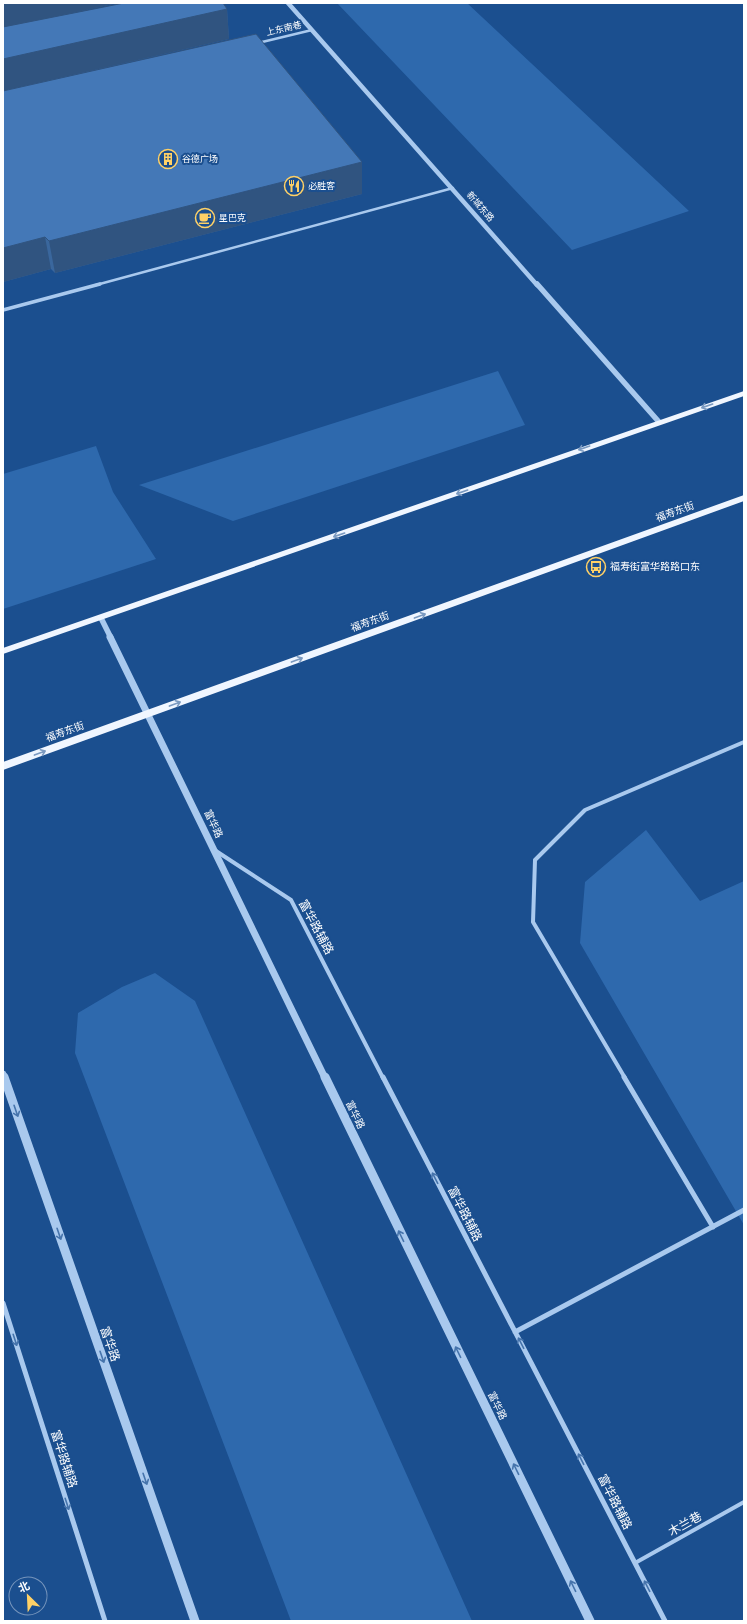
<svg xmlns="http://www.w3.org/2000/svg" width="747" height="1624" font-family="'Varela Round','Noto Sans SC',sans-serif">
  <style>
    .green { fill: #2e69ad }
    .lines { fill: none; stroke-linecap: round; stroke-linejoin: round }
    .service { stroke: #a9c9ee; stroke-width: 4 }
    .minor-far3 { stroke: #a9c9ee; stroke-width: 2.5 }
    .minor-far2 { stroke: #a9c9ee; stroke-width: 3.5 }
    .minor-far1 { stroke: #a9c9ee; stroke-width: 4 }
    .minor { stroke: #a9c9ee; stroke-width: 5 }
    .tertiary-far3 { stroke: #a9c9ee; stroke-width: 4.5 }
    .tertiary-far2 { stroke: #a9c9ee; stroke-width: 5.5 }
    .tertiary-far1 { stroke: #a9c9ee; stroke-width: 7 }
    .tertiary { stroke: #a9c9ee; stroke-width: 9 }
    .primary { fill: #f0f6ff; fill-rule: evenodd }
    .wall { fill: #3a679d }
    .shaded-wall { fill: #305480 }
    .building { fill: #4478b7; stroke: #305480 }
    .oneway { stroke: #7b9ac1 }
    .oneway2 { stroke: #4674ac }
    .labels { text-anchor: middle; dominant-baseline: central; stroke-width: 4; stroke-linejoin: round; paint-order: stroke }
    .far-street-label { font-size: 9px; fill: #fff; stroke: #1b4f8f }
    .far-poi-label { font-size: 9px; fill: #fff; stroke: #1b4f8f; text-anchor: start }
    .street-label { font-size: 10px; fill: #fff; stroke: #1b4f8f }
    .poi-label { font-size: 10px; fill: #fff; stroke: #1b4f8f; text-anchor: start }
    .near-street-label { font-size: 12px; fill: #fff; stroke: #1b4f8f }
  </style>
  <rect width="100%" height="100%" fill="#1b4f8f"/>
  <path class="green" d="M337,3H467L689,211L572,250Z
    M498,371L525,425L233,521L139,485Z
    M96,446L113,492L156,559L3,609V474Z
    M646,830L700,901L744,881V1225L580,943L585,882Z
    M155,973L195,1001L472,1621H291L75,1053L78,1013L122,987Z"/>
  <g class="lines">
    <path class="service" d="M635,1563L744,1502"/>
    <path class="minor-far3" d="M258,43L312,30
      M96,285L453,188"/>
    <path class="minor-far2" d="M3,310L100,284"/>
    <path class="minor-far1" d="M216,851L291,900L383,1078
      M625,1078L533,922L535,860L585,810L744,742"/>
    <path class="minor" d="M383,1077L665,1621
      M624,1077L713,1227
      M3,1303L105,1621
      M515,1332L744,1210"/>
    <path class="tertiary-far3" d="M288,3L537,285"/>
    <path class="tertiary-far2" d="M537,284L659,422
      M101,618L111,638"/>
    <path class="tertiary-far1" d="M110,637L325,1078
      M3,1074L4,1078"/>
    <path class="tertiary" d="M4,1077L195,1621
      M325,1077L590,1621"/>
    <path class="primary" d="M744,391V396L3,654V648Z
      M744,495V501L3,770V762Z"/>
  </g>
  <path class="wall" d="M3,3H118L53,17L227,9L229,39L39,83L362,162V194L55,273L51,269L3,282Z"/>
  <path class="shaded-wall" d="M3,3H118L3,28Z
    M227,9L229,39L3,91V59Z
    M362,162V194L55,273L49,241Z
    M45,237L51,269L3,282V248Z"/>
  <path class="building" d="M124,3H223L227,9L3,59V27Z
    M256,34L362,162L49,241L45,237L3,248V91Z"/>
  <defs><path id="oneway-shaft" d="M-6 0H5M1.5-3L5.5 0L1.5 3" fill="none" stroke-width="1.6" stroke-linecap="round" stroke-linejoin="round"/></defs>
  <g class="oneway">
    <use href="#oneway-shaft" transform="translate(707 406) rotate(161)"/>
    <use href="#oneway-shaft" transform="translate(584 448) rotate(161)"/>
    <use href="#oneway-shaft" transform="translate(462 492) rotate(161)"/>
    <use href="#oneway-shaft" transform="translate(339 535) rotate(161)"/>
    <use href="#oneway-shaft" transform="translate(420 616) rotate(-20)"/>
    <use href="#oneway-shaft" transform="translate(297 660) rotate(-20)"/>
    <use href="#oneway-shaft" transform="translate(175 704) rotate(-20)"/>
    <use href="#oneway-shaft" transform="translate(40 753) rotate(-20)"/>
  </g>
  <g class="oneway2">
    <use href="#oneway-shaft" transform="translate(16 1111) rotate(71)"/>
    <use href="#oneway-shaft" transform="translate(435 1178) rotate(-117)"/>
    <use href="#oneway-shaft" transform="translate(59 1234) rotate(71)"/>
    <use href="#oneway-shaft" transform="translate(401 1236) rotate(-116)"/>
    <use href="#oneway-shaft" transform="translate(15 1340) rotate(72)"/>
    <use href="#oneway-shaft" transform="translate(521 1343) rotate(-117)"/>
    <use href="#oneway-shaft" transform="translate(458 1352) rotate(-116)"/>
    <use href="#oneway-shaft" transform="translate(102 1357) rotate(71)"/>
    <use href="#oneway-shaft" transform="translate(581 1459) rotate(-117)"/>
    <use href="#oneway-shaft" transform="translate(516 1469) rotate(-116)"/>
    <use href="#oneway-shaft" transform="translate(145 1479) rotate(71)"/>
    <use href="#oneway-shaft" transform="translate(67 1504) rotate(72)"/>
    <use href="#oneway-shaft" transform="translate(573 1586) rotate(-116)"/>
    <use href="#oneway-shaft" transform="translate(647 1586) rotate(-117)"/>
  </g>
  <defs>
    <g id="building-ring" transform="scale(1)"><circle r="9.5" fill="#1b4f8f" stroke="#ffd166" stroke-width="1.5"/><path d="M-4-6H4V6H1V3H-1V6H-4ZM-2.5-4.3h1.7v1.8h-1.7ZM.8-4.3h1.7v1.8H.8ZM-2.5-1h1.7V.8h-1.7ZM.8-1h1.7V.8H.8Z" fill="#ffd166"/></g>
    <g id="restaurant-ring" transform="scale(1)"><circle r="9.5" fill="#1b4f8f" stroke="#ffd166" stroke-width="1.5"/><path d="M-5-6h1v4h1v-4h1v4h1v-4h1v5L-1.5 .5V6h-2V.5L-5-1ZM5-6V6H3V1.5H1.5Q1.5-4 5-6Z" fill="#ffd166"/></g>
    <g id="cafe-ring" transform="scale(1)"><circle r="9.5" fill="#1b4f8f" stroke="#ffd166" stroke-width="1.5"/><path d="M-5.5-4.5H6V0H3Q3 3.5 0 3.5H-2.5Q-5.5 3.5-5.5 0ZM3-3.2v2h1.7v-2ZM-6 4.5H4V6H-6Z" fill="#ffd166"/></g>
    <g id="bus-ring" transform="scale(1)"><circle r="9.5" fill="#1b4f8f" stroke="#ffd166" stroke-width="1.5"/><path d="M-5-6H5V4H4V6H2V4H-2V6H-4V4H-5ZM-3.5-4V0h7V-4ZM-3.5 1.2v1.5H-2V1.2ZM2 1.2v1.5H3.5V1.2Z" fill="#ffd166"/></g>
  </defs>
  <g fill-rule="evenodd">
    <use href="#building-ring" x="168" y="159"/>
    <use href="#restaurant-ring" x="294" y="186"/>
    <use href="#cafe-ring" x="205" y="218"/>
    <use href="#bus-ring" x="596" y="567"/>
  </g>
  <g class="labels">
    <g class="far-street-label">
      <text transform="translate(284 29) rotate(-13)">上东南巷</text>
      <text transform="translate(480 207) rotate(49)">新城东路</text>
    </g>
    <g class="far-poi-label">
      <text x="182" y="159">谷德广场</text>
      <text x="308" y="186">必胜客</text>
      <text x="219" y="218">星巴克</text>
    </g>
    <g class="street-label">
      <text transform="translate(675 512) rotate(-20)">福寿东街</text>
      <text transform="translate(370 622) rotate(-20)">福寿东街</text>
      <text transform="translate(65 732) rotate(-20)">福寿东街</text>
      <text transform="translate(213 824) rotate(65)">富华路</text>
      <text transform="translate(355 1115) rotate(64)">富华路</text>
      <text transform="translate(497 1406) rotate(64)">富华路</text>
    </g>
    <g class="poi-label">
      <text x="610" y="567">福寿街富华路路口东</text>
    </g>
    <g class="near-street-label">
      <text transform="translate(316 927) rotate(62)">富华路辅路</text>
      <text transform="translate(465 1214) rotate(63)">富华路辅路</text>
      <text transform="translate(110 1344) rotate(71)">富华路</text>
      <text transform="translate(64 1459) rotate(72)">富华路辅路</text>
      <text transform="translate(615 1502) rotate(63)">富华路辅路</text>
      <text transform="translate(685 1524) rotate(-29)">木兰巷</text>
    </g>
  </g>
  <rect width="747" height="1624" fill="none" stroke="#ffffff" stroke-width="8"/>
  <g transform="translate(28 1596) rotate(336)"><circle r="19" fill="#1b4f8f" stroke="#7695bc"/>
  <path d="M0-3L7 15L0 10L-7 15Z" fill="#ffd166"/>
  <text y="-6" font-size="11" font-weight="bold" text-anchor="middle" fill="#ffffff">北</text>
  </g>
</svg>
